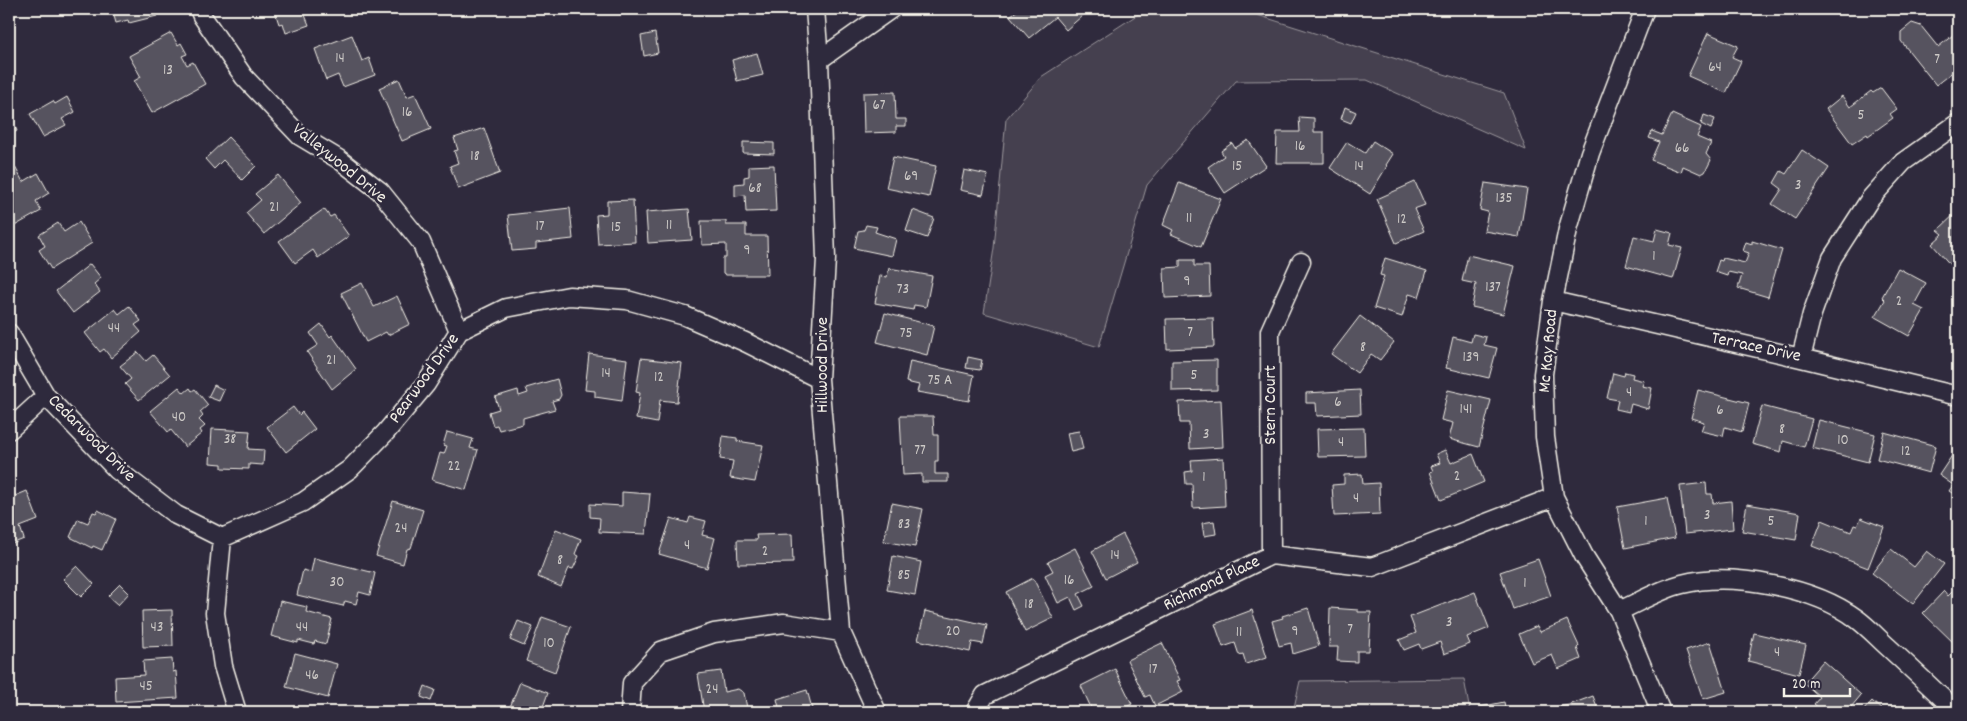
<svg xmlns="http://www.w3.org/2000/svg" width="1967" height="721" font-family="Dekko,sans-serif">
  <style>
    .green { fill: #454050; stroke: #9c989c }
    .building { fill: #56525f; stroke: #f4f1e8 }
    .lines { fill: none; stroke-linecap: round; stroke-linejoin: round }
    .street-casing { stroke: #f4f1e8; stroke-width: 21 }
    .street { stroke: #2f2a3d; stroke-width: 18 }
    .labels { text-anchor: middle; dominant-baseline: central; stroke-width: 5; stroke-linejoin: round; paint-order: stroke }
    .number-label { font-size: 15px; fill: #ccc9c6 }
    .street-label { font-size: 18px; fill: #f4f1e8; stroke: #2f2a3d }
  </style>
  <rect width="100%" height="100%" fill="#2f2a3d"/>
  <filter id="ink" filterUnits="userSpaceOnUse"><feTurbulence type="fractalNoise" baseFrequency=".02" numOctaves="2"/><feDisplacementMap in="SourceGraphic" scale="10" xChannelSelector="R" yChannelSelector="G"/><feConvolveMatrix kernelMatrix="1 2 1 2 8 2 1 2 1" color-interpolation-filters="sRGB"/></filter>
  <g filter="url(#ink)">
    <path class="green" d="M1143,11L1251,13L1504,93L1526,150L1367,80L1236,81L1147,185L1099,347L984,313L994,248L1006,119L1041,77Z
      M1464,679L1470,712H1293L1300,681Z"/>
    <path class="building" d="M112,9H155L157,16L129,23L128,20L116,23Z
      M274,9H314V11L305,15L309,25L286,33L283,23L279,24Z
      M1019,9H1076L1082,16L1066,30L1055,17L1029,38L1010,16Z
      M1912,23L1921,26L1938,47L1958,31V74L1954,77L1951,73L1936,85L1901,41V32Z
      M171,33L178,45L181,43L187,54L182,56L187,65L193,62L205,84L152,113L134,81L141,77L129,56Z
      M655,33L658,53L644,56L641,36Z
      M1708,33L1738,46L1732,57L1741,61L1726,93L1688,76Z
      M352,35L362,61L369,58L375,75L343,87L338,75L326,80L315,49Z
      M757,53L763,75L737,81L732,60Z
      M399,79L407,97L415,94L431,129L402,141L379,88Z
      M1881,88L1897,109L1890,114L1893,118L1868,136L1867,134L1852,144L1826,109L1842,96L1850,107L1871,91L1873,93Z
      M895,92L896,119H906V126H896V132L864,133L863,93Z
      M67,97L75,112L62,119L66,125L43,137L30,114L53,101L55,104Z
      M1345,107L1356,112L1351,123L1341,119Z
      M9,113L17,131L9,135Z
      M1672,114L1701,127L1697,137L1711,143L1706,154L1711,160L1705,172L1701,174L1683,166L1681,172L1651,160L1659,142L1649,138L1652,131L1662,135Z
      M1704,115L1715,119L1711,129L1701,124Z
      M1299,117L1314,118V132H1324V163H1276L1277,132H1300Z
      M484,128L500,173L458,189L450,166L458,163L454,151L458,150L454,138Z
      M228,137L256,166L242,180L223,160L214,169L205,159Z
      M1248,140L1266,166L1225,193L1208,167L1224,156L1221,151L1232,143L1235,148Z
      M1373,141L1393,154L1386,165L1387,166L1370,194L1330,168L1347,142L1365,153Z
      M743,142L774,143V154L743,153Z
      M1802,150L1829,168L1795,219L1772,204L1782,189L1774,183L1781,171L1786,174Z
      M893,157L936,166L929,197L886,188Z
      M774,165L776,211L746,212L745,195L735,196V184L744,183V177L749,176V166Z
      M15,167L23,182L38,173L49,193L36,201L41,211L11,228L9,224V170Z
      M964,170L988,175L983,195L960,190Z
      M278,175L301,203L264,234L246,213L261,200L255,194Z
      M1415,182L1425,205L1414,209L1424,231L1396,243L1377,199Z
      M1179,183L1221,199L1201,247L1171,234L1173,230L1163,225Z
      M1485,183L1527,189L1519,237L1484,231L1488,212L1480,210Z
      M633,200L635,242L598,244L596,215L607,214V201Z
      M570,208L573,239L536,243V249L512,251L508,215Z
      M324,209L330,217L334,215L349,236L318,258L313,250L295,263L279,241Z
      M689,209L692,240L648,243L646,212Z
      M913,210L934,218L927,238L906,231Z
      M1958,211V263L1953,268L1932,244L1943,234L1938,230Z
      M701,221H726V225H746V236H767L768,275H726L723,273V258H726V244L702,245Z
      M79,222L92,243L51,269L39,250L45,246L39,235L58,223L64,232Z
      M866,225L877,227L875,232L896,239L892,256L854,248L858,231L864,230Z
      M1657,229L1672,233L1669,245L1682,248L1673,279L1626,266L1634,236L1654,241Z
      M1752,241L1782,250L1768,297L1738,288L1742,275L1728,272L1727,276L1715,272L1719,260L1722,261L1723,258L1745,263L1749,253L1743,251L1746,242L1752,244Z
      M1468,255L1515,266L1503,314L1472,307L1476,284L1462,281Z
      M1385,258L1427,271L1419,297L1409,294L1402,317L1374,308L1384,276L1380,275Z
      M1180,260H1194V266H1209L1210,296L1165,298L1164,268L1180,267Z
      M90,264L101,278L94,284L100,292L73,313L56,291Z
      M889,268L932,276L926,307L914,305L913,310L875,303L880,276L887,277Z
      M1898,268L1926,283L1914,305L1924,310L1909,336L1875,317L1885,300L1882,297Z
      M362,283L374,307L397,296L410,324L388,335L386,332L366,342L341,293Z
      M129,306L141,321L135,325L141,332L111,358L104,349L100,352L85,333L115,309L119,314Z
      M885,313L934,326L927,355L877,342Z
      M1360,316L1394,342L1380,360L1371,354L1357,373L1331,354Z
      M1213,318L1214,347L1167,349L1166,319Z
      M321,324L330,337L332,335L356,369L332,389L307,352L318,345L310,333Z
      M1473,334L1486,337L1484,345L1497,348L1489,378L1446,368L1453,337L1471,342Z
      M138,352L146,361L153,355L170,375L139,400L125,384L131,379L120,366Z
      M589,354L627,359L622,401L595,397V391L585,390Z
      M968,357L982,360L980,370L966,368Z
      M641,358L682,363L677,402L660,400L657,423L636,419L640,393L636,392Z
      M1217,360V390L1172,391V361Z
      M910,361L974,375L969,401L917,392L919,385L906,382Z
      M1625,372L1633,374L1632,378L1644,381L1642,386L1652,388L1648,409L1631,404L1629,412L1616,409L1618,400L1607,398L1613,373L1624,376Z
      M557,379L561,395L559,399L552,401L555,409L523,418V424L499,430L497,425L493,426L489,412L499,409L495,397L518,390L519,396L528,393L526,388Z
      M214,385L224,390L219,401L208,397Z
      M179,387L184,393L190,388L192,391L195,389L208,405L200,412L203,416L199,420L205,426L200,430L202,433L185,447L171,430L168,432L150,411Z
      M1360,390L1361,414L1317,416L1316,403H1306V393Z
      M1448,390L1491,400L1479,447L1449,439L1453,423L1441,420Z
      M1698,390L1749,403L1742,432L1725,427L1723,436L1701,431L1704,422L1691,418Z
      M1221,400L1223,447L1190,449L1189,423H1180L1179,402Z
      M1762,406L1812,419L1804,447L1783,441L1781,452L1752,444Z
      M293,407L299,415L302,412L315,429L286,452L267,427Z
      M900,416H933L934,435H938V461H935V474H948V482H922V474L903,475Z
      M1819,420L1875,434L1868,462L1812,448Z
      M1364,428L1365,456L1318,457L1317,429Z
      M212,429L250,431L248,449L264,450L263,465L249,464V469L222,468V464L210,463Z
      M1079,431L1083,449L1071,452L1067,433Z
      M447,432L473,439L470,448L478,450L466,490L432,480L440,453L444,454L447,446L443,445Z
      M1884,432L1936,446L1929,473L1877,459Z
      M723,436L737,438V441L763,445L755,482L730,478L733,461L720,459Z
      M1445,450L1451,463L1473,454L1484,482L1441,500L1430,472L1433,471L1431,466L1440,463L1436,454Z
      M1955,451L1958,453V497L1949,491L1953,485L1939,475Z
      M1223,458L1225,506L1193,508L1192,484H1186L1185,472L1192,471L1191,460Z
      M1362,474L1363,484L1379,483L1380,514L1334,516L1332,485L1344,484V475Z
      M1706,483L1707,494H1712L1713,503L1731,501L1733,529L1685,534L1680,486Z
      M27,491L38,520L20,527L24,539L9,545V494L14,492L15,496Z
      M622,492L650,494L646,534L599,532L600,518L590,517V504L622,506Z
      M1667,498L1675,538L1625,548L1617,507Z
      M393,501L423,510L411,548L407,549L403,564L376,556Z
      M892,503L923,509L915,547L884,541Z
      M1747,504L1800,513L1796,540L1742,531Z
      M98,510L116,519L102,550L93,546L92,548L70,537L78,519L88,523L93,512L96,513Z
      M690,517L706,521L702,535L715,538L707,568L659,554L671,518L688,523Z
      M1861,518L1884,527L1868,568L1812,546L1822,520L1851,532L1854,525L1857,526Z
      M1214,521L1216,534L1204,536L1202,523Z
      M556,529L581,539L575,554L579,556L573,569L569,568L561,587L538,577Z
      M792,534L793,563L738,564L737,540H757L756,535Z
      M1123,534L1137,562L1106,578L1092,551Z
      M1075,548L1094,586L1078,594L1084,606L1076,610L1070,597L1058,603L1045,575L1053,571L1048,562Z
      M1891,549L1914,567L1927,551L1944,564L1913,604L1872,573Z
      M893,556L921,562L915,595L887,590Z
      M314,558L375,573L370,595L359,592L356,604L345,601L343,606L297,595L303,570L311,572Z
      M1538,559L1551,596L1513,609L1500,572Z
      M77,566L94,584L81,597L63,579Z
      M1033,578L1053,618L1025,632L1006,592Z
      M120,584L129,593L118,605L108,596Z
      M1958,586V647L1923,613L1944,591L1948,596Z
      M1475,592L1489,628L1467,637L1470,644L1444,654L1440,642L1421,649L1419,644L1404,650L1399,640L1416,633L1410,617Z
      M280,601L307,607L306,612L332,619L326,644L315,641L314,644L298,640V643L271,636Z
      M1308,608L1319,646L1293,654L1291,643L1279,646L1272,621L1283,618L1282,616Z
      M1330,608L1358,610V612H1371L1369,651H1357V662L1337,661L1338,647H1329Z
      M172,610L173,646L143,647L142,611Z
      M1252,610L1267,657L1246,664L1243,654L1239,655L1235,643L1223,647L1215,624Z
      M925,611L987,625L983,644L972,642L970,652L918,640Z
      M542,617L571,627L555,672L526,661Z
      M1567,620L1579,646L1577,648L1581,659L1558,669L1552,655L1532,663L1519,634L1537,626L1540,632Z
      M518,621L533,627L524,646L510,640Z
      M1754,633L1806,645L1799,674L1748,661Z
      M1710,642L1726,692L1703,699L1686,650Z
      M1162,643L1180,680L1177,681L1183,692L1155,706L1150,695L1145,697L1127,660Z
      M295,653L337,664L328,698L286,687Z
      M172,659L173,672L176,671L178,698L116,702L115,677L144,675L143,661Z
      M1823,661L1861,695L1847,712H1835L1830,708L1827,712H1823L1814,704L1820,697L1804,683Z
      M1115,669L1132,704L1116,712H1108L1105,706L1093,712L1081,686Z
      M721,671L724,692L738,689L744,693L747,708L743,712H704L698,674Z
      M520,682L548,693L541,712H508Z
      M425,686L435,690L431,701L421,697Z
      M807,690L813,712H780L777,699Z
      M1593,696L1599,712H1552L1554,711L1553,708L1569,705Z
      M1872,701L1884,712H1862Z
      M1504,702L1506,712H1482L1480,707Z"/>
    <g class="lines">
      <g class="street-casing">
        <path id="street" d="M199,9L202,16L244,77L300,136L340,160L380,191L421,242L459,331
          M815,9L819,60L826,259L819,379L841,632L877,712
          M1645,9L1590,153L1568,229L1553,301L1543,374L1545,437L1554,497L1584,556L1619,611L1661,712
          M819,60L891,9
          M1553,301L1801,358L1958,396
          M9,333L46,396L117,470L176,515L222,538
          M1801,358L1812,314L1832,258L1870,199L1903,162L1958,123
          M9,430L46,396
          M222,538L303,502L350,469L386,432L426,384L459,331L506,308L569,296L627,300L685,316L745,342L819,379
          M222,538L215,613L223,666L237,712
          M1271,555L1270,331L1301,262
          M1619,611C1639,602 1661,589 1682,584C1732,571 1816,588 1857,619C1868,627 1878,638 1888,647C1911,668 1934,690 1957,712
          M630,712L632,683L661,651L714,633L784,623L841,632
          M975,712L985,695L1271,555L1372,567L1554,497"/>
      </g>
      <use href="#street" class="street"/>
    </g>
  </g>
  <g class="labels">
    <g class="number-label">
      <text x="340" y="59">14</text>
      <text x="1937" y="60">7</text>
      <text x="1715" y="68">64</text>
      <text x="168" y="71">13</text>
      <text x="879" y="106">67</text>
      <text x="407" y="113">16</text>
      <text x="1861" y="116">5</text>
      <text x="1300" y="147">16</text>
      <text x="1682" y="149">66</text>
      <text x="475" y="157">18</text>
      <text x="1237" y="167">15</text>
      <text x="1359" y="167">14</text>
      <text x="911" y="177">69</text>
      <text x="1798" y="186">3</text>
      <text x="755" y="189">68</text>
      <text x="1504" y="199">135</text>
      <text x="274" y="208">21</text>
      <text x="1189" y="219">11</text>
      <text x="1402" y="220">12</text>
      <text x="669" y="226">11</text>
      <text x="540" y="227">17</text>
      <text x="616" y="228">15</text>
      <text x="747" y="251">9</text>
      <text x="1654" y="257">1</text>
      <text x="1187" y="282">9</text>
      <text x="1493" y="288">137</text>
      <text x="903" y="290">73</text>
      <text x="1899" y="302">2</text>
      <text x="114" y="329">44</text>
      <text x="1190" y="333">7</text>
      <text x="906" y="334">75</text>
      <text x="1363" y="348">8</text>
      <text x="1471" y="358">139</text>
      <text x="331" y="361">21</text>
      <text x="606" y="374">14</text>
      <text x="1194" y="376">5</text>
      <text x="659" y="378">12</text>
      <text x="940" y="381">75 A</text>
      <text x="1629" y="393">4</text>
      <text x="1338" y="403">6</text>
      <text x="1466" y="410">141</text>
      <text x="1720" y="411">6</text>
      <text x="179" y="418">40</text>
      <text x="1782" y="430">8</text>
      <text x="1206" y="435">3</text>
      <text x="230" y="440">38</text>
      <text x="1843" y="441">10</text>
      <text x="1341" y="443">4</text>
      <text x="920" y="451">77</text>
      <text x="1906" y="452">12</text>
      <text x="454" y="467">22</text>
      <text x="1457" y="477">2</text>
      <text x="1204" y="478">1</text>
      <text x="1356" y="499">4</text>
      <text x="1707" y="516">3</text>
      <text x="1646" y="522">1</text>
      <text x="1771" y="522">5</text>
      <text x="904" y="525">83</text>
      <text x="401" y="529">24</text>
      <text x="687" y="546">4</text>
      <text x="765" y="552">2</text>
      <text x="1115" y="556">14</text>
      <text x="560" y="561">8</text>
      <text x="904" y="576">85</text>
      <text x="1069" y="581">16</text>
      <text x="337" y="583">30</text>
      <text x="1525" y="584">1</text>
      <text x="1029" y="605">18</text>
      <text x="1449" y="623">3</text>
      <text x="157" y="628">43</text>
      <text x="302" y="628">44</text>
      <text x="1350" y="630">7</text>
      <text x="953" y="632">20</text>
      <text x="1295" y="632">9</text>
      <text x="1239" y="633">11</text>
      <text x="549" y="644">10</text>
      <text x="1777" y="653">4</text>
      <text x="1153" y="670">17</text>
      <text x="312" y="676">46</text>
      <text x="146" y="687">45</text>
      <text x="712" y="690">24</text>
    </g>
    <g class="street-label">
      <text transform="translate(339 164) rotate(39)">Valleywood Drive</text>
      <text transform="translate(1756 348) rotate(12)">Terrace Drive</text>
      <text transform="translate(1549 351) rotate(-85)">Mc Kay Road</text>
      <text transform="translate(823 365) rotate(-90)">Hillwood Drive</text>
      <text transform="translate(425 379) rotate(-54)">Pearwood Drive</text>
      <text transform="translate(1271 405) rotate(-90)">Stern Court</text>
      <text transform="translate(91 439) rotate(45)">Cedarwood Drive</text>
      <text transform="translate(1212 584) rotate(-26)">Richmond Place</text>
    </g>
  </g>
  <rect width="1967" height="721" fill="none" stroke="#2f2a3d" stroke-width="30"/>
  <rect x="15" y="15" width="1937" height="691" fill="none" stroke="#f4f1e8" stroke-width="2" filter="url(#ink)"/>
  <path d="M1784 688v8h66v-8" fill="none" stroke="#f4f1e8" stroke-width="2.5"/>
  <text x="1792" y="688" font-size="15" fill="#f4f1e8" stroke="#2f2a3d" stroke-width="4" paint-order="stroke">20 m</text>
</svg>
